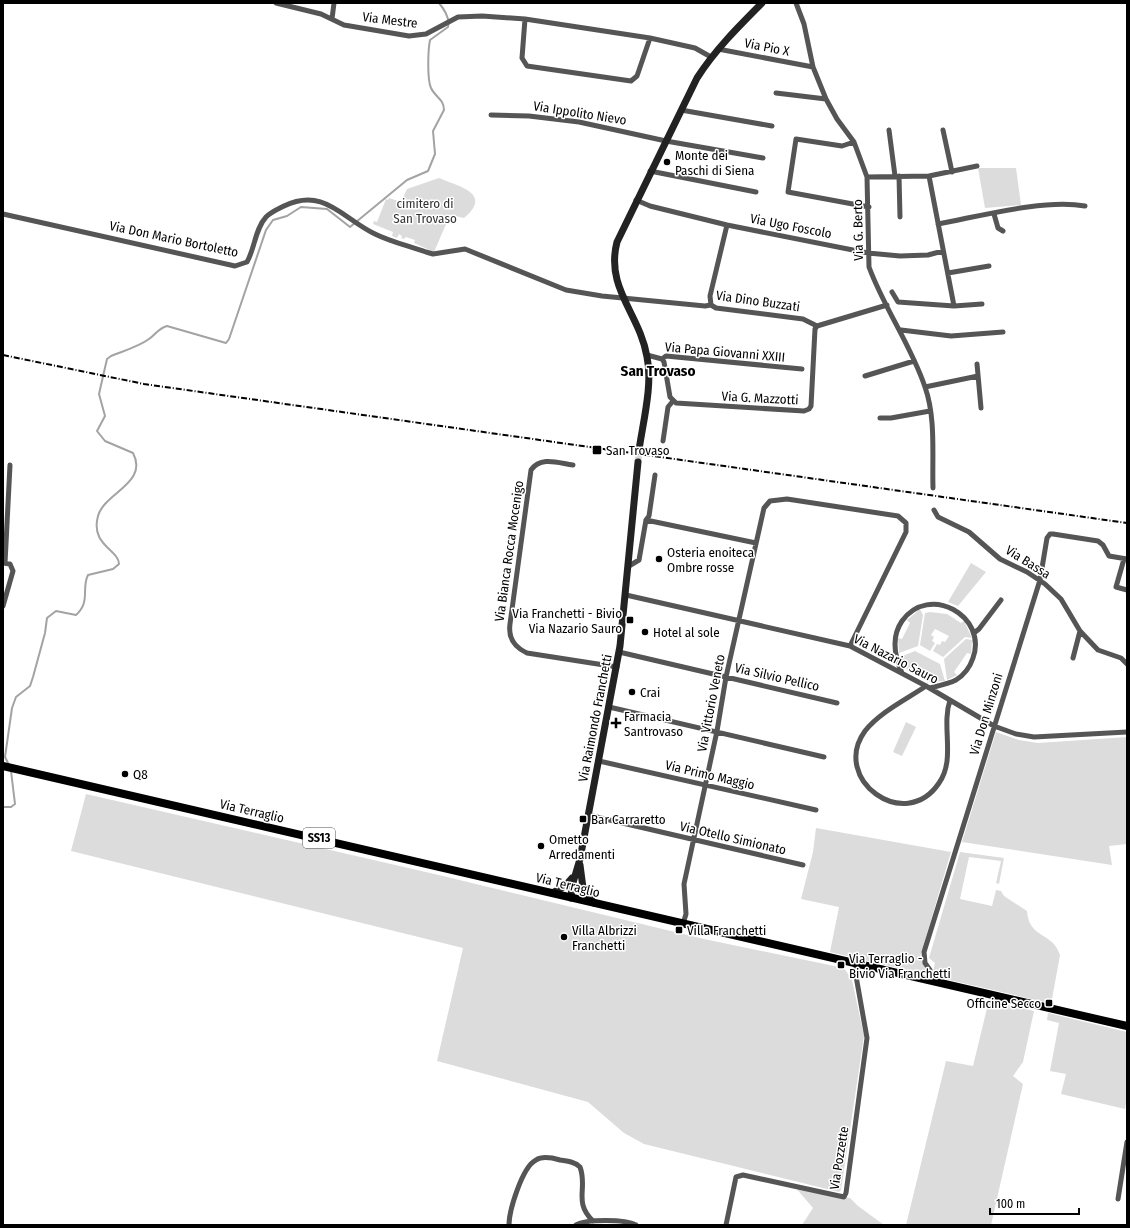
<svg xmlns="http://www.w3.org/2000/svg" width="1130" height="1228" font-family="'Fira Sans Condensed',sans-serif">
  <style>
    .green { fill: #dcdcdc }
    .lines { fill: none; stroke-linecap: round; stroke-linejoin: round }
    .stream { stroke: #a3a3a3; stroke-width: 2 }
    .secondary-tunnel { stroke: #d9d9d9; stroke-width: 7; stroke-dasharray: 7 3.5; stroke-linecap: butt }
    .street { stroke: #555; stroke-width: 5 }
    .secondary { stroke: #222; stroke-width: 7 }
    .primary { stroke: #000; stroke-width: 8 }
    .rail { stroke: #000; stroke-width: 2; stroke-dasharray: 6 2 1 2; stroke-linecap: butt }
    .poi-dot { fill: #000; stroke: #fff; stroke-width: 1.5 }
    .labels { text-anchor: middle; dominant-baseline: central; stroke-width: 3; stroke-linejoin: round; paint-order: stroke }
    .shield { fill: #fff; stroke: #4c4c4c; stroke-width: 1 }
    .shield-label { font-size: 12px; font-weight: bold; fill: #000 }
    .street-label { font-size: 13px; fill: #000; stroke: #fff }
    .poi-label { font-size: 13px; fill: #000; stroke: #fff; text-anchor: start }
    .park-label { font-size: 13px; fill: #333; stroke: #fff }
    .quarter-label { font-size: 15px; font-weight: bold; fill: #000; stroke: #fff }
  </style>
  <rect width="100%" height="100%" fill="#fff"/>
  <path class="green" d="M978,168H1016L1021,205L985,208Z
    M439,178C457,186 494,193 464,218L450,215L434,252L414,243L415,240L406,237L404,239L401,238L402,236L399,234L397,238L392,236L393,232L373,224L374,221L377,222L386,199L388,200L389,198L401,202L407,189Z
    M971,563L986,572L958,606L948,602Z
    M920,609L923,615L918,646L899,653L898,638L902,639L910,623L907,620Z
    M930,612L947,614L961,623L964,621L972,638L965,637L943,657L933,651L937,644L940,645L942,641L945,642L949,636L935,629L931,635L934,637L932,641L935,643L930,651L920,645L925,613Z
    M966,639L972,640L971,654L967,653L954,672L957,675L947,680L944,659Z
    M915,651L940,664L945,681L929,682C927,675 914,669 907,670L900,657Z
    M906,722L916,727L902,756L893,752Z
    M996,732L1019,740L1038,743L1127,737V844L1109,846L1112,865L962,842Z
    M86,794L443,876L704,939L844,968L852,980L864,1036L841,1190L839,1192L644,1144L624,1133L588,1102L437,1061L463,948L71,851Z
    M816,828L951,852L920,957L926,969L923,974L830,952L839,907L801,899L813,852Z
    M960,852L1004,858L999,884L996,883L1001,861L969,857L960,899L992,906L996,890L1001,891L1004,896L1027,911C1029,939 1053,932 1060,955L1052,999L1049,1003L932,976L935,963L929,958Z
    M989,1000L1034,1011L1023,1062L1013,1076L1023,1084L991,1225H906L946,1061L973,1066Z
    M1048,1013L1127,1032V1097L1125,1109L1061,1094L1066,1074L1050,1071L1059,1023L1047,1020Z
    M795,1187L850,1198L858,1206L884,1225H802L813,1208Z"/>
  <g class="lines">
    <path class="stream" d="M9,765L5,757L12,708L16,697L30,686L33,677L45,633L47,618L56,611L76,615C91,601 81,589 88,575L113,569L119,564C119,550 90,545 98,516C104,493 149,483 133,453L105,441L97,431L105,416L99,394L107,359L111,356C123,351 138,347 149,339C156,334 159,328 167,326L226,343L229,339L266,230L273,220L287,216L301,207L327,209L350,227L407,180L428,171L435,154L433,131L444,110C444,99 435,97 431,88C427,79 428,50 430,40L448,27C450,19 444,9 439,3
      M3,807H11L15,804L11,771"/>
    <path class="secondary-tunnel" d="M638,462L639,450"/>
    <path class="street" d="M276,3L321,14L344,25L409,36L426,34L458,17L482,16L525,19L650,38L695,48L711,57
      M796,3L804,24L813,67L826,99L837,119L854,142L867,177L869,267C884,308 911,345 925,387C936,418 932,455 933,488
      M332,19L334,3
      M525,19L522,58L527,66L631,81L637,76L650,38
      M718,49L813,67
      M776,93L826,99
      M681,110L772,126
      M491,115L529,116L579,122L666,141L763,158
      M889,130L895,176
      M943,130L952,172
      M854,142L842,146L796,139L788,192L869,207
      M650,171L756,192
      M899,176L900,217
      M929,176L954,306
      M867,177L929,176L977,166
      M636,200L650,206L727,225L868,253L900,256L928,255L943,251
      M3,214L235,266L247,262C255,248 255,229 266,217C271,212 278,209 284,206C324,187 342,218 375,234C391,242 409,246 426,252L433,254L465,249L566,290L602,296L705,306L711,305L716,308L803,319L817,326L887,305
      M994,214L998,228L1003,231
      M938,224C981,216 1043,199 1085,206
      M948,273L989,266
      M892,292L898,302L954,306L982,304
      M711,305L710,296L727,225
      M901,330L951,336L1003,332
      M647,355L662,359L666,356L802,369
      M662,359L664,362L670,397L676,403L804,411L809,409L811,406L815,329L817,326
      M977,364L981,408
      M865,376L914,361
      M925,387L978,376
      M880,418H891L930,411
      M663,441L668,407L673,401
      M573,465C558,463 541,456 531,470L510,624C508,638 514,647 527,653L617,667
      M934,510L938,517L969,532L1000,559L1027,572L1045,584L1061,599L1080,631L1098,650L1121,658L1127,664
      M646,520L649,516L655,475
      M1124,559L1116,587L1127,590
      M3,563L10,564L13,571L3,606
      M5,563L10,465
      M629,566L639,560L646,520L756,543
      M626,595L850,646L926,686L994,726L1016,734L1034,737L1127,732
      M974,633L979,629L1001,600
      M619,652L837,703
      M1073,658L1080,631
      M902,673C894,655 891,637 902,621C929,583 988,616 973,658C970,667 964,675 956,680C948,684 938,686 930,688
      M926,686C907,699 880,712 865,731C830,779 905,834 939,783C956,759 941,727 950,700
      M609,707L824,757
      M599,761L816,810
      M588,815L803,865
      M683,924L686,914L684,884L717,731L726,677L764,508L770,501L787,499L898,516L906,523V532L850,646
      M928,980L930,970L925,963L924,952L1040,580L1047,538L1050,534H1053L1098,541L1103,545L1109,556L1127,559
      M1118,1199L1127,1142
      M509,1225C509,1211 522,1167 536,1160C542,1156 553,1158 560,1160C568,1161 575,1162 580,1167C588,1188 573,1202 593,1221
      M576,1225C586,1219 625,1219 636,1225
      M726,1225L736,1177L743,1175L844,1197L846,1193L867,1038L856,976V964"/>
    <path class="secondary" d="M639,450C643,422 653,384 647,357C640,314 605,288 617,242L697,78C715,50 738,27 762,3
      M580,865L583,888L594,903
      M552,893L565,886L572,878
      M571,898L572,886L580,859L620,646L638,462"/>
    <path class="primary" d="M3,766L1127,1026"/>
    <path class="rail" d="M3,355L144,384L1127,523"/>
  </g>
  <g class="poi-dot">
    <circle cx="667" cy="162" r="4"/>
    <rect x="592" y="445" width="10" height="10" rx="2"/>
    <circle cx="659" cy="559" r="4"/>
    <rect x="626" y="616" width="8" height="8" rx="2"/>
    <circle cx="645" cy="632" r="4"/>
    <circle cx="632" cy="692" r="4"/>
    <path d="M614 717h4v4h4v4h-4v4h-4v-4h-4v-4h4z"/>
    <circle cx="125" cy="774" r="4"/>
    <rect x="579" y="815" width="8" height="8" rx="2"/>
    <circle cx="541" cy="846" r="4"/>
    <rect x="675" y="926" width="8" height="8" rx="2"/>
    <circle cx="564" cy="937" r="4"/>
    <rect x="837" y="961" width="8" height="8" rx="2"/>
    <rect x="1045" y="999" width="8" height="8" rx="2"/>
  </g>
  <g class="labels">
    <rect class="shield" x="303" y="828" width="32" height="20" rx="3"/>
    <g class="shield-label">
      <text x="319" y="838">SS13</text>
    </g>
    <g class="street-label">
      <text transform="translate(390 20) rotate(7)">Via Mestre</text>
      <text transform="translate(767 47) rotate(11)">Via Pio X</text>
      <text transform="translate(580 113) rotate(9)">Via Ippolito Nievo</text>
      <text transform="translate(791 226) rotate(11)">Via Ugo Foscolo</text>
      <text transform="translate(858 230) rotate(-91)">Via G. Berto</text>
      <text transform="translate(174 239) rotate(12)">Via Don Mario Bortoletto</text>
      <text transform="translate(758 301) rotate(8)">Via Dino Buzzati</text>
      <text transform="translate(725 352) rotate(5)">Via Papa Giovanni XXIII</text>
      <text transform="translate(760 398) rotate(3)">Via G. Mazzotti</text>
      <text transform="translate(509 551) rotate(-82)">Via Bianca Rocca Mocenigo</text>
      <text transform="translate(1028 562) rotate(32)">Via Bassa</text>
      <text transform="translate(896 659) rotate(27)">Via Nazario Sauro</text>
      <text transform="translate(777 677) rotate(13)">Via Silvio Pellico</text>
      <text transform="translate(711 703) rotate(-79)">Via Vittorio Veneto</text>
      <text transform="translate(986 714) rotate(-73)">Via Don Minzoni</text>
      <text transform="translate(595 718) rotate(-79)">Via Raimondo Franchetti</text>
      <text transform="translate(710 775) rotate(13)">Via Primo Maggio</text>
      <text transform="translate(252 811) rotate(13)">Via Terraglio</text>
      <text transform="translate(733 838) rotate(13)">Via Otello Simionato</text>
      <text transform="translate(568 885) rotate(14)">Via Terraglio</text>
      <text transform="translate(839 1158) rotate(-81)">Via Pozzette</text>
    </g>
    <g class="poi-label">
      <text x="675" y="155">Monte dei<tspan x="675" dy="15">Paschi di Siena</tspan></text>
      <text x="606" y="450">San Trovaso</text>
      <text x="667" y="552">Osteria enoiteca<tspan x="667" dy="15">Ombre rosse</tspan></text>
      <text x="622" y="613" text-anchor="end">Via Franchetti - Bivio<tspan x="622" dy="15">Via Nazario Sauro</tspan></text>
      <text x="653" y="632">Hotel al sole</text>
      <text x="640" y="692">Crai</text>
      <text x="624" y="716">Farmacia<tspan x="624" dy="15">Santrovaso</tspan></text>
      <text x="133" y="774">Q8</text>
      <text x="591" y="819">Bar Carraretto</text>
      <text x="549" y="839">Ometto<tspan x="549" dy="15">Arredamenti</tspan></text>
      <text x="572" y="930">Villa Albrizzi<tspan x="572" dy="15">Franchetti</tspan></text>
      <text x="687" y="930">Villa Franchetti</text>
      <text x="849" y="958">Via Terraglio -<tspan x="849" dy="15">Bivio Via Franchetti</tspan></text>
      <text x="1041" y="1003" text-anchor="end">Officine Secco</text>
    </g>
    <g class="park-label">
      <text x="425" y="203">cimitero di<tspan x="425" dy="15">San Trovaso</tspan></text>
    </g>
    <g class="quarter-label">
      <text x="658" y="371">San Trovaso</text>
    </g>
  </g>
  <rect width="1130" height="1228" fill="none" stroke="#000000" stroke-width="8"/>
  <path d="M990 1208v6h89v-6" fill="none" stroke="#000000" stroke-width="2"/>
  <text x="996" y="1208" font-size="12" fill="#000000" stroke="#ffffff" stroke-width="3" paint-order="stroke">100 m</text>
</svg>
